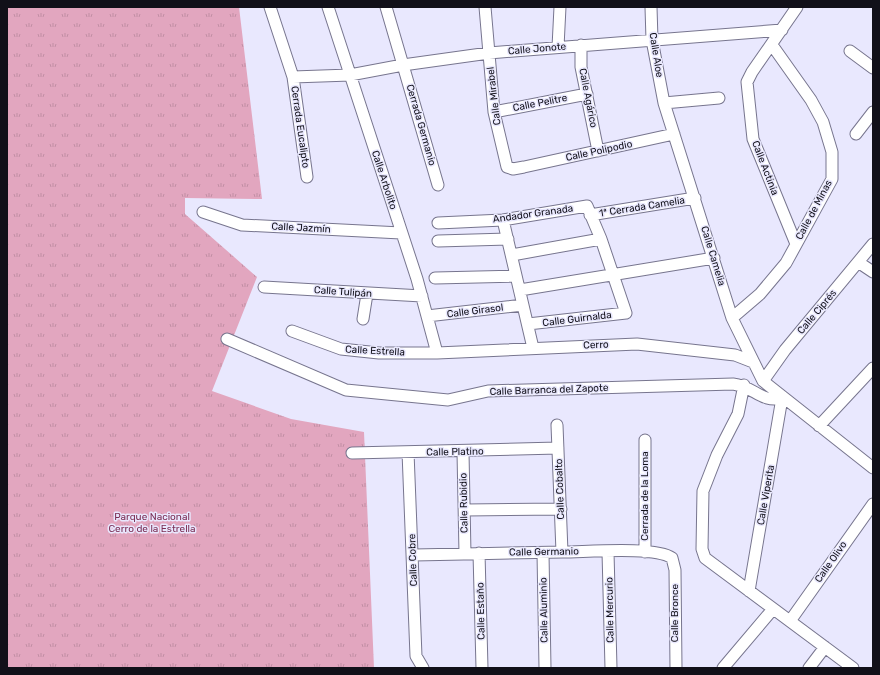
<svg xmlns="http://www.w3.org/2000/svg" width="880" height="675" font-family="Rubik,sans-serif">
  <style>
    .grass { fill: url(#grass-tufts) }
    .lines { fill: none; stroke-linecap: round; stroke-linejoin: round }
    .minor-casing { stroke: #77758e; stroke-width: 13 }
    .minor { stroke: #fff; stroke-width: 11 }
    .labels { text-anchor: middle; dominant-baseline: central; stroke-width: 3; stroke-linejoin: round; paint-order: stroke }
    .street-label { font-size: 10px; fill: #111019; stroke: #e9e8fe }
    .park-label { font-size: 10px; fill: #7a2c53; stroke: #e9e8fe }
  </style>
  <defs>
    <pattern id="grass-tufts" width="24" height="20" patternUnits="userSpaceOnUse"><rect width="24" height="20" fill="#e2a6bf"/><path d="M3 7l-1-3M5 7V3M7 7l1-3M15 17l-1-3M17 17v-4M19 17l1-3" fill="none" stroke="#c18ea4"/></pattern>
  </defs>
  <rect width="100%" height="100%" fill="#e9e8fe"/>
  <path class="grass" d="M7,7H239L262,199L185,198V214L257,277L212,391L291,419L364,432L374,668H7Z"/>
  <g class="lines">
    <g class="minor-casing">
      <path id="minor" d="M270,7L293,77L307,177
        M328,7L417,279L437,353
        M386,7L438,185
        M485,7L494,112L507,167L513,169L524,167L674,134
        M651,7L652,40L664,103L732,318L763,381L873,468
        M581,45V67L598,151
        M558,47L560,7
        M850,51L873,68
        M293,77L350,75L403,65L489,53L782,30
        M664,103L719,98
        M494,112L587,94
        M856,134L873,112
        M203,212L242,225L401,233
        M590,215L695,198
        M503,220L533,348
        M438,223L503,220L587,206L601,239L626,313L528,324
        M438,241L508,239
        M796,244L753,139L747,82L752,72L797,7
        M512,255L601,239
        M858,262L873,272
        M435,278L516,276
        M264,287L422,296
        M520,290L714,258
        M427,316L523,305
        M732,318L760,294L786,263L832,179V152L823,122L811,100L772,45
        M363,319L367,294
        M292,331L341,349L379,353H437L637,344L735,355L753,362
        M227,339L346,390L448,400L488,391L733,384C755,387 761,403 782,398
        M763,381L785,350L873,244
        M744,385L738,414L717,455L703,491L702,549L705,558L853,668
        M557,425L562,552
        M819,426L873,368
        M645,440V552
        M408,452L416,656L423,668
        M463,452L465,554
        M352,453L558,448
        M465,510L561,509
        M608,552L611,668
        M479,553L482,668
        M543,553L545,668
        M414,555C464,554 513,553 563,552C586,552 656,546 672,558L675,570L676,668
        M749,591L782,398
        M790,621L873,504
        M723,668L773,609
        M809,668L825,647"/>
    </g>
    <use href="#minor" class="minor"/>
  </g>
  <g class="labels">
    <g class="street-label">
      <text transform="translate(537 49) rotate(-5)">Calle Jonote</text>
      <text transform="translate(656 55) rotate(81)">Calle Aloe</text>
      <text transform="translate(494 96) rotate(-97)">Calle Mirabel</text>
      <text transform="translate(588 98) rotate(79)">Calle Agárico</text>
      <text transform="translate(540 103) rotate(-11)">Calle Pelitre</text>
      <text transform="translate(421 125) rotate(74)">Cerrada Germanio</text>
      <text transform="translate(300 127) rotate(82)">Cerrada Eucalipto</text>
      <text transform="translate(599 151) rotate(-12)">Calle Polipodio</text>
      <text transform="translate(765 168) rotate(69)">Calle Actinia</text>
      <text transform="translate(384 180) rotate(72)">Calle Arbolito</text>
      <text transform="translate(642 207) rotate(-9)">1ª Cerrada Camelia</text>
      <text transform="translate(814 210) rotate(-62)">Calle de Minas</text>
      <text transform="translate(533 214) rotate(-8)">Andador Granada</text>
      <text transform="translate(301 228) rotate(3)">Calle Jazmín</text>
      <text transform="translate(713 256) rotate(73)">Calle Camelia</text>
      <text transform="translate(343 292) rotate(4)">Calle Tulipán</text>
      <text transform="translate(475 311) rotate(-7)">Calle Girasol</text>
      <text transform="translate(817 312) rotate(-50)">Calle Ciprés</text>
      <text transform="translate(577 319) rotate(-7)">Calle Guirnalda</text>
      <text transform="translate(596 345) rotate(-2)">Cerro</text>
      <text transform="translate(375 351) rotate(3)">Calle Estrella</text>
      <text transform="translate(549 390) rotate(-2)">Calle Barranca del Zapote</text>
      <text transform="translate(455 452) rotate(-1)">Calle Platino</text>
      <text transform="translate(560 489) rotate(-92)">Calle Cobalto</text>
      <text transform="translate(766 495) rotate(-80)">Calle Viperita</text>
      <text transform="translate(645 496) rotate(-90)">Cerrada de la Loma</text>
      <text transform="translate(464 503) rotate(-91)">Calle Rubidio</text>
      <text transform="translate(544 552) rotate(-1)">Calle Germanio</text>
      <text transform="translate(413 560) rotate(-92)">Calle Cobre</text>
      <text transform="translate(831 562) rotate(-55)">Calle Olivo</text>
      <text transform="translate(544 610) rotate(-91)">Calle Aluminio</text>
      <text transform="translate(610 610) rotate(-91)">Calle Mercurio</text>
      <text transform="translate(481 611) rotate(-91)">Calle Estaño</text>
      <text transform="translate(675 613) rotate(-90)">Calle Bronce</text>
    </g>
    <g class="park-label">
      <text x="152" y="517">Parque Nacional<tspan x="152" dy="12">Cerro de la Estrella</tspan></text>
    </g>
  </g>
  <rect width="880" height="675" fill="none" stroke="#111019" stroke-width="16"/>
</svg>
